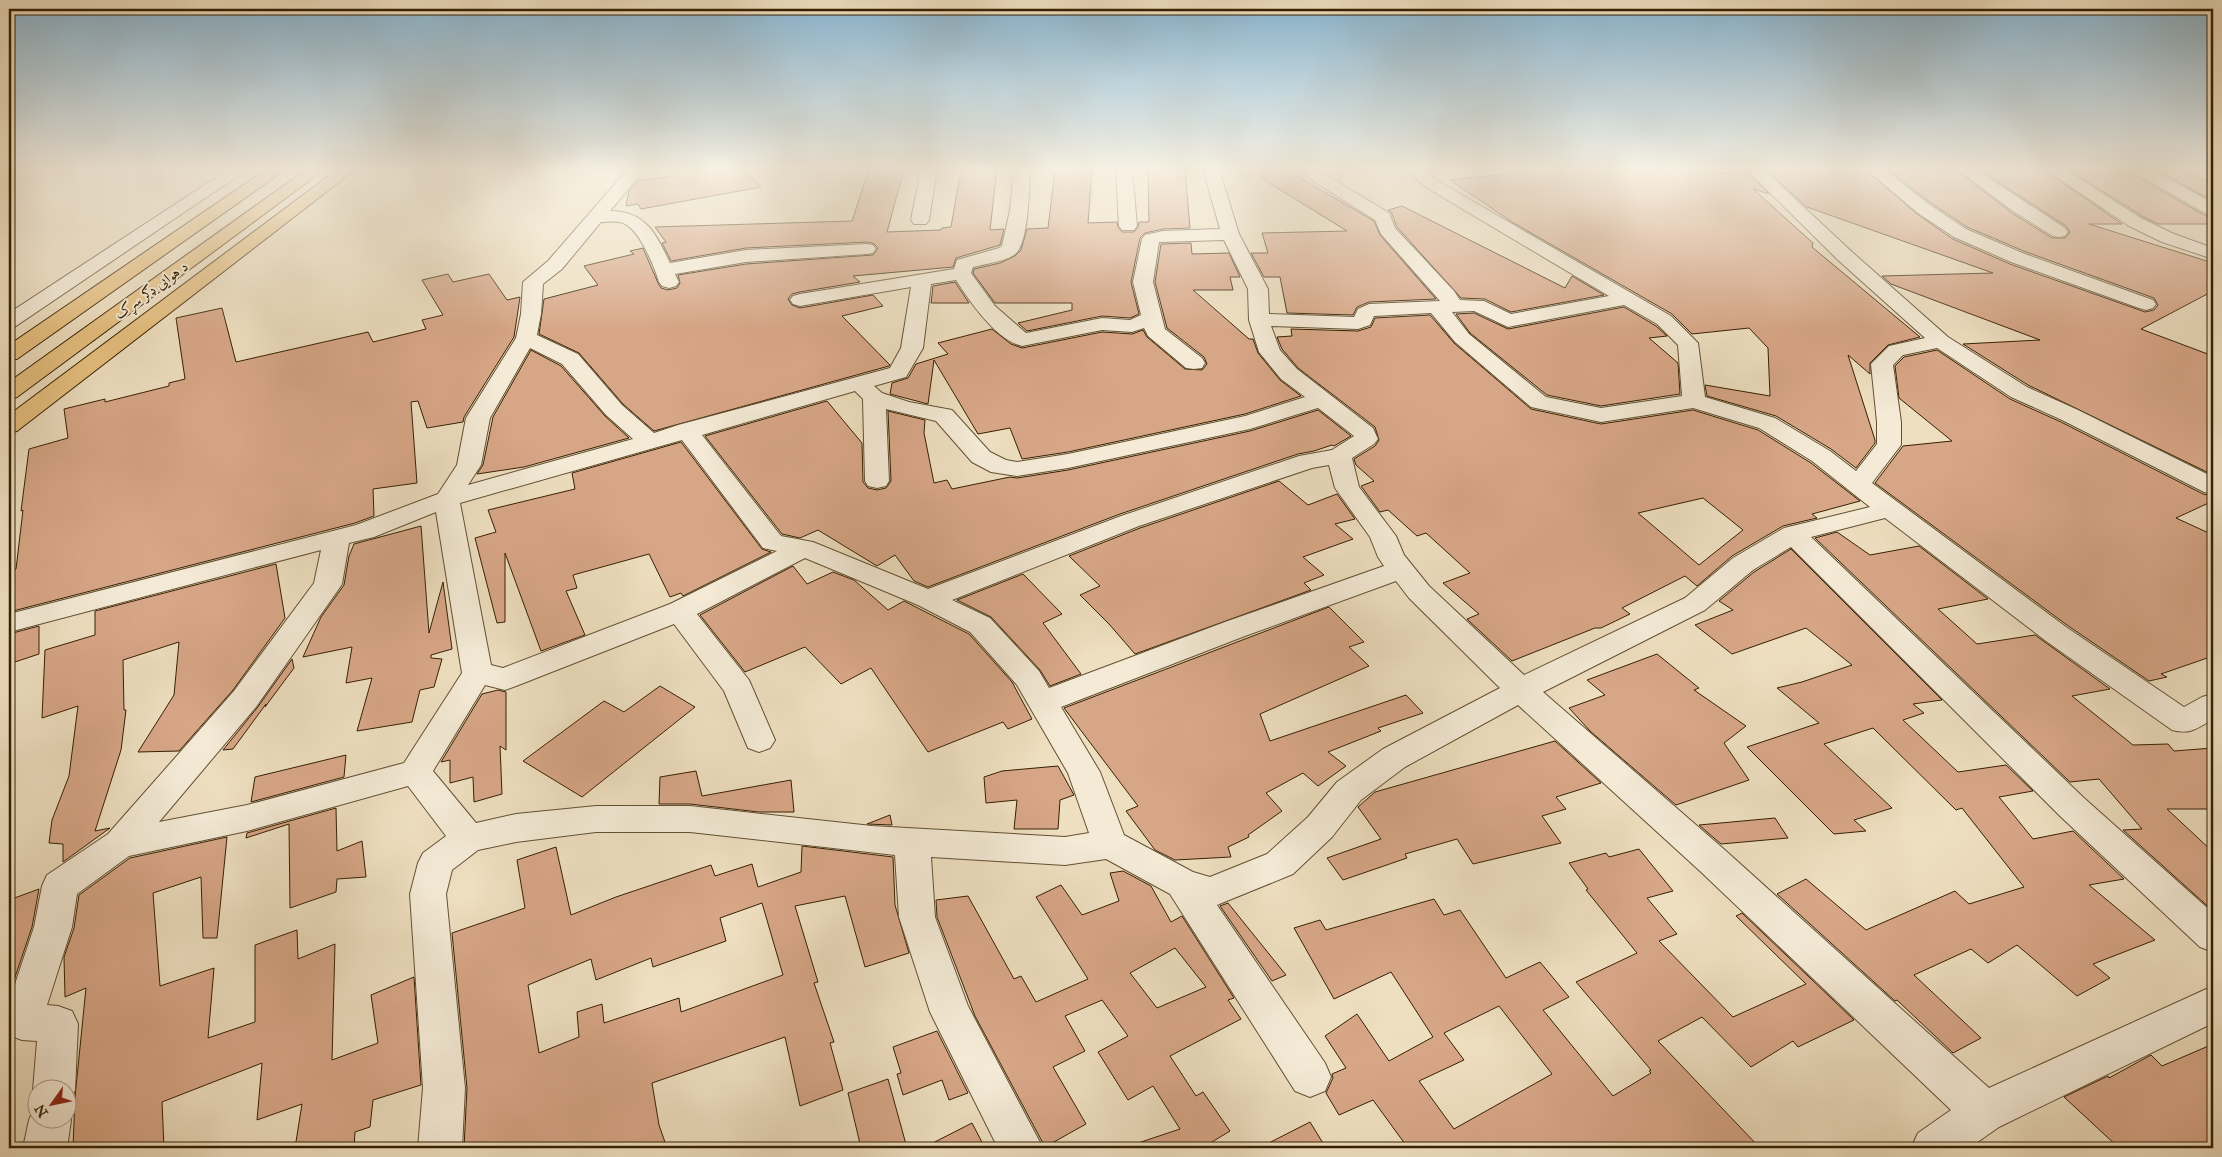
<svg xmlns="http://www.w3.org/2000/svg" width="2222" height="1157" font-family="'IM FELL Great Primer',Amiri,serif">
  <style>
    .building { fill: #d7a687; stroke: #352002; fill-rule: evenodd }
    .lines { fill: none; stroke-linecap: round; stroke-linejoin: round }
    .minor-casing { stroke: #635032; stroke-width: 2 }
    .major-casing { stroke: #352002; stroke-width: 2 }
    .minor { fill: #f4ead6; fill-rule: evenodd }
    .major { fill: #e7c080; fill-rule: evenodd }
    .labels { text-anchor: middle; dominant-baseline: central; stroke-width: 4; stroke-linejoin: round; paint-order: stroke }
    .far-street-label { font-size: 15px; fill: #352002; stroke: #f4ead6 }
  </style>
  <rect width="100%" height="100%" fill="#eedfc0"/>
  <filter id="stains"><feTurbulence type="fractalNoise" baseFrequency=".004" numOctaves="4"/><feColorMatrix values="0 0 0 0 .2 0 0 0 0 .09 0 0 0 0 .02 0 0 0 .5 -.17"/></filter>
  <radialGradient id="worn" r=".72"><stop offset=".6" stop-color="#630" stop-opacity="0"/><stop offset="1" stop-color="#630" stop-opacity=".3"/></radialGradient>
  <path class="building" d="M668,169H745L761,187L641,209L638,204L626,206L629,191L638,181L673,176Z
    M869,169H904L887,232L941,230L942,228L951,227L961,169H997L990,230L1004,229L1000,245L956,258L953,267L853,276L860,282L800,292L792,294L788,299L792,305L800,308L873,295L883,306L842,316L890,365L889,366L654,431L623,404L579,353L539,334L544,299L598,285L584,266L634,254L630,251L643,248L658,283L661,288L668,290L677,288L680,283L678,275L746,264L873,255L878,248L873,243L867,242L746,248L671,261L662,243L666,242L655,227L852,221Z
    M1055,169H1092L1088,223L1117,222L1118,227L1122,232H1134L1138,227L1139,222H1149L1148,169H1185L1190,228L1163,229L1145,233L1140,238L1131,282L1139,314L1130,318L1102,316L1027,331L1018,323L1072,310V303H995L973,273L974,269L1000,263L1015,256L1021,250L1027,229L1048,228Z
    M1267,169H1285L1374,221L1380,235L1436,299L1369,302L1357,307L1353,315L1287,313L1280,277H1264L1251,253H1268L1262,233L1347,231L1261,178Z
    M1521,169H1706L1710,174L1748,173L1769,194L1753,189L1813,243L1812,247L1920,337L1888,345L1870,363V374L1848,355L1875,440V443L1856,468L1831,449L1776,416L1707,396L1705,385L1770,396L1768,348L1749,328L1692,334L1672,314L1512,222L1450,180L1524,172Z
    M1796,169H1864L1917,214L1953,239L2010,264L2145,312L2154,310L2158,305L2154,298L2026,252L1967,227L1931,203L1887,169H1955L2012,213L2052,238H2065L2070,232L2066,226L1978,169H2043L2122,224H2089L2213,263V291L2141,329L2213,356V475L2028,385L1963,344L2040,340L1891,284L1882,276L1993,273L1807,207L1770,173H1801Z
    M2067,169H2129L2132,174L2206,216L2213,217V224H2158L2142,216Z
    M2155,169H2183L2213,185V201Z
    M1402,206L1565,288L1572,276L1604,295L1511,312L1485,299L1461,298L1397,227L1391,212L1388,210Z
    M1191,243L1192,254L1229,253L1240,277H1230L1233,290H1193L1249,339H1253L1258,353L1280,380L1301,396L1245,414L1068,452L1022,459L1010,428L978,434L934,360L928,404L890,394L892,383L908,378L916,364L948,354L938,343L992,329L1011,344L1022,348L1102,332L1132,334L1143,330L1147,337L1185,369L1202,370L1207,364L1204,357L1167,328L1155,282L1161,244Z
    M448,274L453,282L489,274L507,300L520,297L514,337L464,417L463,422L427,428L418,401L411,402L417,483L373,489L374,516L355,523L9,612V571L16,569L23,510L21,511L29,449L68,438L64,409L105,399V402L169,386V383L185,379L176,318L222,308L236,362L368,332L373,342L426,329L422,320L443,315L422,280Z
    M955,282L969,303H931L933,286Z
    M1624,307L1656,326L1667,336L1649,338L1678,363L1680,394L1601,406L1547,395L1470,333L1456,314L1474,313L1508,329Z
    M1430,315L1454,343L1531,409L1601,424L1693,410L1758,430L1811,463L1860,501L1812,514L1817,518L1783,526L1732,556L1697,586L1685,576L1622,608L1630,614L1601,628H1595L1512,661L1467,619L1479,614L1443,583L1470,573L1426,533L1417,536L1388,510L1380,512L1361,486L1374,481L1356,465L1354,459L1375,446L1379,440L1375,427L1298,368L1282,349L1277,337L1292,336L1291,329L1358,331L1371,327L1375,318ZM1703,498L1743,530L1699,565L1638,513Z
    M531,350L561,366L605,416L629,438L524,467L477,474L483,465L493,417Z
    M1937,350L2010,399L2061,422L2203,494L2213,496V501L2176,518L2213,535V656L2161,674L2167,677L2149,681L2067,625L1875,483L1903,446L1952,441L1899,398L1895,366L1904,357Z
    M827,401L862,443L863,482L868,488L877,490L886,488L891,481L888,411L925,420L924,433L934,483L947,480L952,489L1010,477L1017,478L1068,470L1250,431L1318,410L1351,436L1334,446L1332,445L1314,451L1298,454L1120,514L928,587L914,581L895,555L877,566L818,530L800,538L782,534L705,436Z
    M681,442L762,549L771,552L683,596L681,593L670,597L649,554L573,575L577,588L566,591L585,635L541,651L505,553V622L497,623L475,538L496,532L488,510L575,489L572,473Z
    M1279,481L1308,505L1337,494L1355,519L1335,524L1353,539L1303,557L1324,575L1304,583L1311,590L1135,654L1109,624L1080,595L1100,586L1069,556L1140,528Z
    M421,526L429,633L443,582L452,649L431,655V658L442,659L434,687L420,690L412,722L357,731L372,678L346,683L352,647L303,657L321,617L344,585L349,556L354,544Z
    M1837,532L1870,555L1919,546L1988,599L1938,609L1977,644L2035,635L2110,689L2072,696L2133,745L2168,744L2174,751L2213,748V809H2167L2213,852V911L2123,830L2142,829L2099,779L2070,782L1815,538Z
    M1791,549L1942,700L1913,704L1924,713L1903,720L1958,772L2006,765L2033,791L1999,797L2033,839L2073,831L2124,879L2089,885L2155,940L2093,964L2110,978L2077,996L2017,945L1988,963L1971,949L1914,975L1981,1038L1953,1053L1897,1000L1895,1001L1777,894L1806,879L1866,930L1955,891L1969,904L2024,887L1962,808L1956,810L1873,728L1824,744L1892,808L1854,820L1866,831L1834,834L1747,747L1819,723L1777,688L1802,682L1852,665L1806,628L1732,654L1695,625L1733,610L1719,601L1754,572Z
    M276,564L285,618L233,690L179,751L138,752L174,695L179,642L123,660L124,710H126L121,750L95,831L110,828L63,862V844L49,843L52,820L69,776L78,706L42,718L45,650L95,635V611Z
    M793,566L807,584L833,572L854,580L888,610L904,601L969,634L1012,682L1032,719L1008,729L1003,722L928,752L871,668L841,684L805,647L745,672L700,615Z
    M1023,574L1062,614L1043,623L1081,674L1050,686L1040,670L991,617L957,600Z
    M1329,607L1364,642L1349,647L1369,666L1260,714L1270,741L1406,695L1423,713L1378,728L1381,731L1328,752L1346,766L1318,786L1303,773L1266,793L1282,811L1248,835L1249,837L1228,847L1231,857L1175,860L1155,850L1126,811L1138,806L1064,708Z
    M39,626V654L9,664V634Z
    M1657,654L1699,688L1694,690L1746,726L1724,743L1749,780L1676,805L1590,731L1569,708L1605,695L1587,680Z
    M292,659L294,668L265,707L266,704L233,749L223,750L257,708Z
    M660,686L695,707L582,797L523,761L604,701L624,712Z
    M498,690L506,692V750L500,746L502,794L474,802L473,777L450,783V760L441,762L482,694Z
    M1555,741L1601,783L1556,797L1566,809L1542,816L1561,843L1473,864L1457,839L1405,854L1407,858L1343,880L1327,858L1381,839L1358,807L1375,792Z
    M346,755L344,777L251,802L255,777Z
    M1058,766L1074,795L1060,800L1058,829H1014L1017,800L986,803L984,777L1002,771Z
    M696,771L702,796L791,780L794,812H759L690,804H659L660,777Z
    M336,808L337,851L362,841L366,877L337,879L336,892L290,908L289,824L246,838L247,833Z
    M890,815L892,825L867,824Z
    M1775,818L1788,838L1721,844L1699,825Z
    M227,837L217,938H203L201,877L153,893L160,986L214,968L208,1038L255,1022V945L297,930L298,959L335,944L332,1060L378,1043L371,995L414,977L421,1085L373,1100L370,1127L355,1132L354,1148H295L302,1104L257,1120L262,1063L162,1102L164,1148H73L75,1097L86,988L65,997L64,957L74,928L79,895L130,858Z
    M802,846L893,857L895,905L909,953L865,967L845,896L795,906L818,982L814,983L834,1042L830,1043L843,1090L800,1106L785,1037L652,1083L659,1125L667,1148H464L467,1088L452,933L525,908L517,860L556,847L571,915L616,897L711,865L715,876L752,864L758,887L801,872ZM762,903L783,975L681,1012L679,998L604,1023L602,1004L577,1012L579,1037L539,1053L528,985L591,959L596,980L651,958L653,967L726,941L720,918Z
    M1639,849L1673,891L1647,898L1677,934L1659,941L1733,1017L1806,984L1736,916L1742,913L1854,1020L1798,1047L1793,1041L1751,1067L1702,1017L1658,1041L1760,1148H1408L1373,1100L1339,1115L1326,1093L1333,1078L1332,1074L1346,1068L1325,1036L1357,1014L1389,1061L1433,1037L1391,972L1334,999L1294,928L1320,920L1326,930L1434,899L1444,915L1460,910L1506,978L1540,962L1569,997L1543,1010L1613,1096L1651,1073L1649,1071L1651,1070L1576,982L1637,953L1586,890L1588,889L1569,863L1606,853L1609,857ZM1499,1006L1552,1074L1454,1129L1419,1081L1464,1060L1444,1033Z
    M1123,871L1151,886L1171,922L1182,916L1234,998L1228,1000L1241,1019L1170,1056L1196,1096L1203,1092L1230,1131L1202,1148H1135V1144L1180,1129L1153,1086L1128,1100L1098,1052L1128,1036L1102,1000L1065,1016L1085,1051L1053,1067L1086,1124L1045,1147L975,1016L937,917L936,900L968,896L1014,979L1021,976L1036,1002L1088,979L1036,897L1061,885L1082,915L1119,901L1110,873ZM1175,948L1206,987L1157,1008L1130,973Z
    M39,889L32,927L9,995V900Z
    M1228,903L1286,975L1272,981L1220,906Z
    M937,1031L968,1093L949,1100L942,1080L903,1095L897,1074L901,1073L893,1047Z
    M2213,1044V1148H2119L2064,1097L2108,1076L2109,1078L2151,1055L2162,1066Z
    M888,1079L907,1148H861L848,1093Z
    M1310,1122L1326,1148H1259Z
    M972,1123L985,1148H923Z"/>
  <g class="lines">
    <g class="minor-casing">
      <path id="minor" d="M229,169H248L16,326L9,328V313Z
        M628,169H645L610,211C646,211 656,234 670,263L746,250L867,244L873,245L876,249L873,253L867,254L746,262L675,274L679,282L676,286L669,288L662,286L659,282C654,266 640,231 625,224C618,220 608,222 601,222L562,269L543,284L541,314L537,335L578,354L622,405L654,433L678,425L890,368L901,348L911,287L800,306L793,304L790,300L793,296L800,294L954,269L957,260L999,248L1002,246L1010,210L1014,169H1030C1029,187 1029,246 1014,255C1003,262 985,264 973,267L971,273L995,306L1026,333L1102,318L1130,320L1141,315L1133,282L1142,239L1145,235L1163,231L1220,229L1203,169H1219L1239,234L1268,289L1269,314L1354,317L1358,309L1369,304L1440,301L1381,234L1375,220L1299,172L1297,169H1316L1389,213L1395,228L1454,291L1460,300L1484,301L1511,314L1609,296L1424,186L1406,169H1424L1436,180L1671,316L1698,343L1705,397L1775,418L1830,451L1856,471L1877,444V422L1871,364L1889,346L1925,338L1838,260L1746,169H1763L1852,252L1948,337L2027,387L2078,410L2213,477V494L2204,492L2062,420L2011,397L1937,348L1903,355L1893,365L1901,422V445L1872,483L2066,627L2184,707L2202,697L2213,694V719C2198,728 2190,735 2172,730L2046,641L1885,518L1811,537L2084,798L2213,913V952L2200,947L2060,816L1791,547L1753,570L1705,610L1543,692L1726,851L1989,1088L2213,986V1023L1999,1127L1969,1148H1911L1918,1133L1951,1110L1700,871L1518,705L1405,767L1361,800L1332,837L1293,874L1217,905L1325,1063L1331,1077L1325,1091L1310,1097L1295,1091L1170,894L1106,859L1065,865L931,857L935,917L968,1006L1043,1148H998L930,1012L899,917L895,855L690,832H596L516,842L478,850L452,870L446,894L465,1088L462,1148H418L423,1088L410,894L418,863L423,853L446,836L408,786L247,831L129,856L77,894L72,927L47,1005L58,1006L72,1011L78,1024L75,1090L68,1105V1090H38V1100L33,1090L37,1041L22,1040L9,1035V1002L34,927L42,886L47,875L108,834L234,691L314,583L321,550L9,632V614L356,525L438,494L457,465L466,418L516,338L521,314L523,282L548,261ZM1224,240L1248,289L1249,320L1259,352L1281,379L1305,397L1245,416L1068,454L1017,462L1006,460L990,452L952,410L909,402L882,393L874,386L906,377L923,348L931,284L956,280C970,302 996,340 1022,346L1102,330L1132,332L1144,328L1148,336L1186,368L1194,369L1202,368L1205,363L1202,358L1165,329L1153,282L1159,242ZM1624,305L1657,324L1678,345L1682,396L1601,408L1546,397L1469,334L1452,312L1474,311L1508,327ZM1431,313L1455,342L1531,407L1601,422L1693,408L1759,428L1812,461L1870,507L1784,528L1733,558L1685,598L1524,675L1429,586L1404,555L1396,536L1359,487L1352,458L1374,444L1378,439L1373,428L1297,369L1280,350L1271,326L1358,329L1370,325L1374,316ZM530,348L562,364L606,415L633,439L468,485L481,465L490,418ZM855,391L863,399L865,481L868,486L877,488L886,486L889,481L886,409L936,421L972,462L991,472L1017,476L1068,468L1250,429L1318,408L1354,436L1332,450L1299,456L1121,516L928,589L813,542L781,536L702,435ZM682,440L763,548L777,551L670,604L503,668L491,665L460,503ZM1329,465L1335,488L1370,537L1378,557L1384,566L1225,622L1049,688L1039,671L990,618L952,600L1139,526L1312,468ZM436,512L462,673L404,763L247,805L159,822L256,707L338,590L342,584L349,543L374,537ZM805,558L918,605L970,632L1017,685L1068,773L1089,833L1065,837L872,826L690,806H596L516,814L476,823L433,771L485,685L505,690L516,686L674,624L724,691L748,748L759,752L770,748L775,740L749,680L697,614ZM1396,581L1409,598L1500,688L1383,749L1337,782L1308,817L1267,854L1210,877L1193,872L1124,835L1100,772L1061,707L1245,636Z
        M921,169H937L929,220L926,224H914L911,220Z
        M1116,169H1132L1137,226L1134,230H1122L1119,226Z
        M1866,169H1884L1930,205L1966,229L2025,254L2153,300L2156,304L2153,308L2146,310L2139,308L2011,262L1954,237L1918,213Z
        M1957,169H1975L2065,228L2068,232L2065,236L2059,237L2053,236L2013,211Z
        M2045,169H2064L2141,218L2174,234L2213,248V259L2162,242L2129,226Z
        M2131,169H2151L2213,203V215L2207,214L2133,172Z
        M38,1104V1120H68V1111L71,1120L67,1148H23L29,1120L35,1105Z"/>
    </g>
    <g class="major-casing">
      <path id="major" d="M267,169H286L17,359L9,360V345Z
        M307,169H325L17,397L9,399V382Z
        M338,169H356L17,431L9,433V415Z"/>
    </g>
    <use href="#minor" class="minor"/>
    <use href="#major" class="major"/>
  </g>
  <linearGradient id="sky" x2="0" y2="1"><stop stop-color="#89b7d4"/><stop offset="0.51" stop-color="#f7f1e3"/><stop offset="1" stop-color="#f7f1e3" stop-opacity="0"/></linearGradient>
  <rect width="2222" height="331" fill="url(#sky)"/>
  <g class="labels">
    <g class="far-street-label">
      <text transform="translate(151 290) rotate(-36)">د هوایی ډګر سړک</text>
    </g>
  </g>
  <rect width="2222" height="1157" fill="none" stroke="#eedfc0" stroke-width="30"/>
  <rect x="10" y="10" width="2202" height="1137" fill="none" stroke="#352002" stroke-width="2.5"/>
  <rect x="15" y="15" width="2192" height="1127" fill="none" stroke="#352002"/>
  <g transform="translate(52 1104) rotate(237)"><circle r="24" fill="#f4ead6" stroke="#a89981"/>
  <path d="M0-4L9 19L0 12L-9 19Z" fill="#8f2418"/>
  <text y="-8" font-size="14" font-weight="bold" text-anchor="middle" fill="#352002">N</text>
  </g>
  <rect width="100%" height="100%" filter="url(#stains)"/>
  <rect width="100%" height="100%" fill="url(#worn)"/>
</svg>
